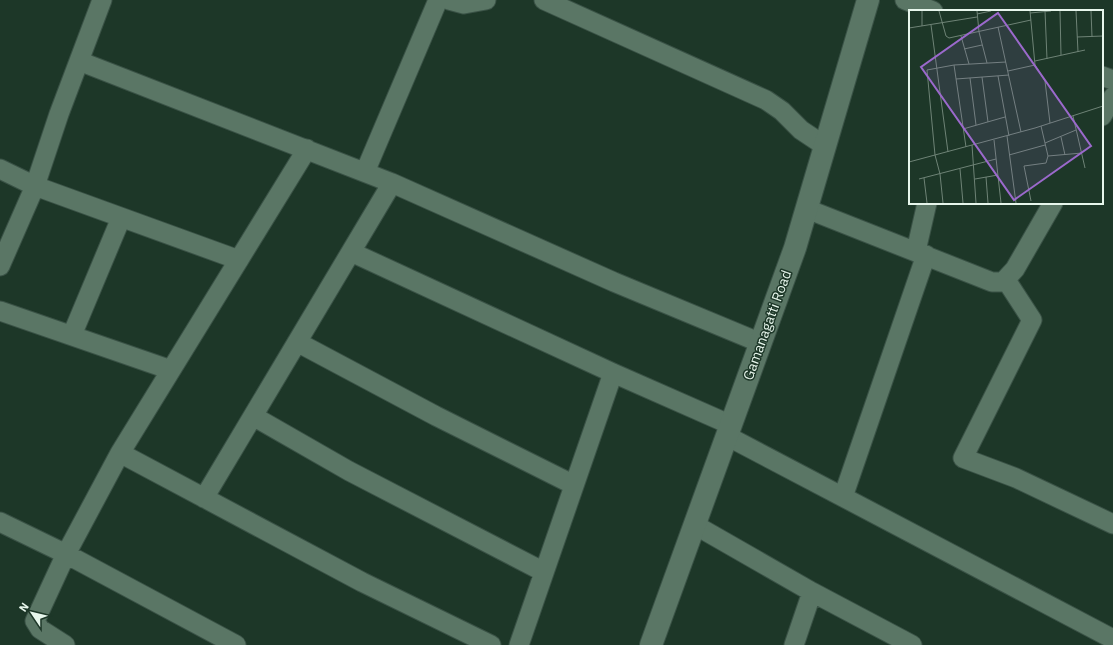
<svg xmlns="http://www.w3.org/2000/svg" width="1113" height="645" font-family="'IBM Plex Sans',sans-serif">
  <style>
    .lines { fill: none; stroke-linecap: round; stroke-linejoin: round }
    .minor-casing { stroke: #3a5246; stroke-width: 21 }
    .tertiary-casing { stroke: #3a5246; stroke-width: 24 }
    .minor { stroke: #5a7665; stroke-width: 19 }
    .tertiary { stroke: #5a7665; stroke-width: 22 }
    .labels { text-anchor: middle; dominant-baseline: central; stroke-width: 3; stroke-linejoin: round; paint-order: stroke }
    .street-label { font-size: 14px; fill: #e7f6ec; stroke: #1d3728 }
    .inset-road { fill: none; stroke: #6e8376; stroke-width: 1 }
    .view { fill: #9b69cc; fill-opacity: 0.15; stroke: #9b69cc; stroke-width: 2 }
    .inset-edge { fill: none; stroke: #e7f6ec; stroke-width: 2 }
  </style>
  <rect width="100%" height="100%" fill="#1d3728"/>
  <g class="lines">
    <g class="minor-casing">
      <path id="minor" d="M449,0L464,4L486,0
        M544,0L766,100L782,111L801,130L825,146
        M905,0L933,11
        M79,61L392,183L614,282L761,343
        M1102,76L1113,80
        M1102,116L1113,97
        M0,169L35,186L239,260
        M365,172L438,0
        M807,209L992,282H1003L1015,269L1053,203
        M916,251L927,203
        M351,252L613,373L731,425
        M0,266L35,186L59,114L102,0
        M1003,282L1008,283L1032,320L963,458L1016,478L1113,524
        M0,311L171,370
        M72,335L121,218
        M297,342L436,416L574,485
        M253,416L349,471L544,572
        M727,436L1113,639
        M120,453L362,582L491,645
        M843,497L926,255
        M204,498L392,183
        M0,522L66,554L236,645
        M695,525L812,592L912,645
        M65,645L40,629L35,621L66,554L120,453L307,149
        M519,645L613,373
        M794,645L812,592"/>
    </g>
    <g class="tertiary-casing">
      <path id="tertiary" d="M651,645L795,248L868,0"/>
    </g>
    <use href="#minor" class="minor"/>
    <use href="#tertiary" class="tertiary"/>
  </g>
  <g class="labels">
    <g class="street-label">
      <text transform="translate(767 325) rotate(-70)">Gamanagatti Road</text>
    </g>
  </g>
  <g transform="translate(909 10)">
    <rect width="194" height="194" fill="#1d3728"/>
    <path class="inset-road" d="M13,1V16M30,1L37,26L40,28L122,10M68,1L70,22L78,53M121,1L126,55L136,71L141,113M136,1L138,49M151,1L152,45M167,1L169,42M182,1L183,27M121,3L142,1M68,4L82,1M22,15L39,142M89,17L112,122M0,18L68,7M52,26L60,54M168,27L194,26M55,39L73,35M126,51L176,40M45,55L57,137M99,61L126,55M89,66L100,126M73,67L79,112M61,68L67,115M47,69L100,65M164,106L176,158M132,116L139,146L173,143M54,119L96,107M98,126L107,193M152,127L156,145M85,130L92,193M136,133L167,120M63,135L67,193M100,145L136,135M0,152L126,118L194,96M51,159L54,193M77,167L79,193M15,168L18,193M10,169L87,149M66,169L89,165M122,191L115,156L137,153L139,146M34,193L31,164L26,145L18,60L45,55L97,52"/>
    <path class="view" d="M89,3L182,136L105,190L12,57Z"/>
    <rect width="194" height="194" class="inset-edge"/>
  </g>
  <g transform="translate(32 613) rotate(305)" stroke="#1d3728" stroke-width="3" paint-order="stroke">
  <path d="M0-3L7 15L0 10L-7 15Z" fill="#e7f6ec"/>
  <text y="-6" font-size="11" font-weight="bold" text-anchor="middle" fill="#e7f6ec">N</text>
  </g>
</svg>
